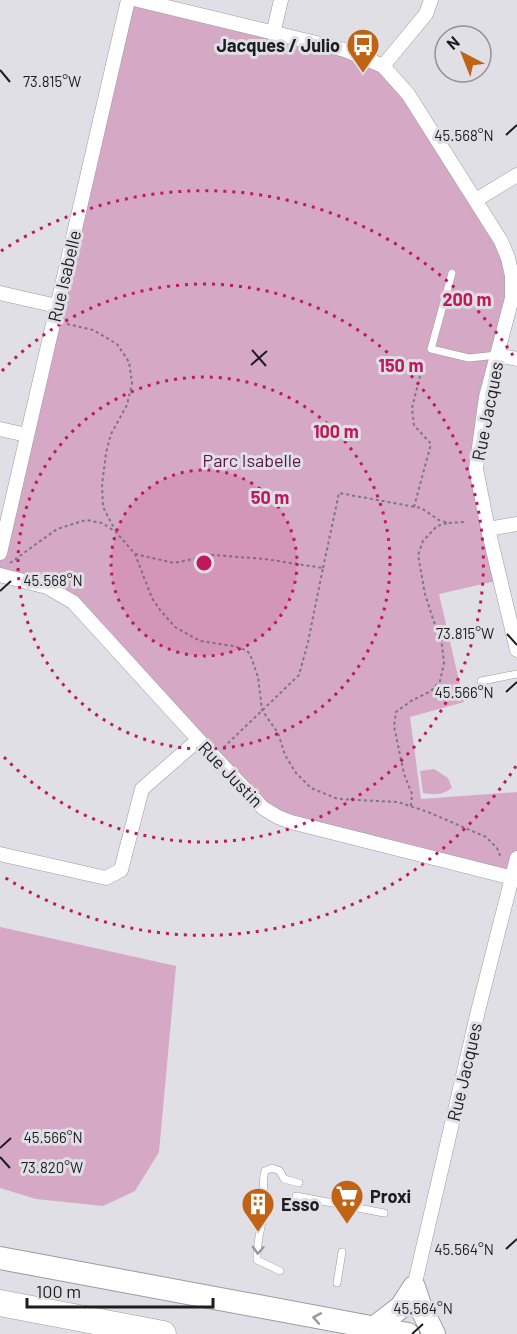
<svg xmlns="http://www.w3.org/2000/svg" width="517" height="1334" font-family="Barlow,sans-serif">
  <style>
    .green { fill: #d5a8c6 }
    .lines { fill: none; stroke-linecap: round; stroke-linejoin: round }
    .lane-casing { stroke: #9c9ba1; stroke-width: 8 }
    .street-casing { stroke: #9c9ba1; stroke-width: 15 }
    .primary-casing { stroke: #9c9ba1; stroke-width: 24 }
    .highway-casing { stroke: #9c9ba1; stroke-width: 27 }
    .path { stroke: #79797d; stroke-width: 2; stroke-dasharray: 3 3; stroke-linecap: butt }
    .lane { stroke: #fff; stroke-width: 7 }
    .street { stroke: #fff; stroke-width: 14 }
    .primary { stroke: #fff; stroke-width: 22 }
    .highway { stroke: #fff; stroke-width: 26 }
    .oneway { stroke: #99999a }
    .ticks { fill: none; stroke: #1d1d1f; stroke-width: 2 }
    .ring { fill: none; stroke: #c2185b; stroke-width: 3; stroke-dasharray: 3 6 }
    .labels { text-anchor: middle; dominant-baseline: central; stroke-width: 6; stroke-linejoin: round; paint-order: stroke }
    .poi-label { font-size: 18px; font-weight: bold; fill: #1d1d1f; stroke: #dfdfe5; text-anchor: start }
    .street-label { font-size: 18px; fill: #1d1d1f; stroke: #dfdfe5 }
    .park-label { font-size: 18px; fill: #591449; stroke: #dfdfe5 }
    .ticks-label { font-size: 15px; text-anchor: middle; fill: #1d1d1f; stroke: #dfdfe5; stroke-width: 6; stroke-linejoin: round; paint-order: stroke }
    .centre { fill: #c2185b; stroke: #dfdfe5; stroke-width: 3 }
    .ring-label { font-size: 18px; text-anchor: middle; font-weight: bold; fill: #c2185b; stroke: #dfdfe5; stroke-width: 6; stroke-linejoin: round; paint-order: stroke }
  </style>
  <rect width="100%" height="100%" fill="#dfdfe5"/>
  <path class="green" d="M128,0L383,66L476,200L512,276L476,469L500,580L439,594L464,702L410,717L421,799L517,792V870L515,879L295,817L273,809L214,757L73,602L0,575V553Z
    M434,769L448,778L452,788C442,795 435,795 423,793L420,771Z
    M0,927L176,966L159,1152L135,1191L103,1206L36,1199L0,1188Z"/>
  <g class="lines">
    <g class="lane-casing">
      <path id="lane" d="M452,273L431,349L469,358L497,355
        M481,681L517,674
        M296,1196L384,1213
        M280,1271L257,1260C256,1241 263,1223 265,1204C265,1192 261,1182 265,1171L272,1168L280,1171L284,1179L299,1183
        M337,1283L342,1252"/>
    </g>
    <g class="street-casing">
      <path id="street" d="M138,0L345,50L383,66L408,94L501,241L508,258L512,276V298L486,397L476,469L488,529L517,650
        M273,34L281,0
        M383,66L426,14L431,0
        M476,200L517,175
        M0,293L57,306
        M497,355L517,359
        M0,429L27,435
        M488,529L517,524
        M0,553L128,0
        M0,575L47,587L73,602L206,748L263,808L278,817L291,822L517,879
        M0,854L106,878L121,870L142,789L198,740
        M414,1287L478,1011L517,858"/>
    </g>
    <g class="primary-casing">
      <path id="primary" d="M0,1258L408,1334
        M414,1287L421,1308L434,1334
        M375,1327L401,1307L414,1287"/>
    </g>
    <g class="highway-casing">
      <path id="highway" d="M0,1303L163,1334"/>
    </g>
    <path class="path" d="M67,324L93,330L117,344L129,362L132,383L127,405L111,434L106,453L102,485L103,507L115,530
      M414,507L431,444L414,425L412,408L420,376
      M135,554L174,563L213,555L265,559L323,568L308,642L299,675L224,747
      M10,563L57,529L86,520L102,523L116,532L135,554L152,598L160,610L175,627L200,641L233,646L246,650L250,654L258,677L262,710L278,733L285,755L296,773L311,788L338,799L398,802L428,812L486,837L497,848L501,858
      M323,568L339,493L421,508L439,520L448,523L465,522
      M411,806L412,794L404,774L394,726L396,712L411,701L431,691L440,681L444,663L441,637L434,622L425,594L418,555L423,541L437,526L448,523"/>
    <use href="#lane" class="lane"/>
    <use href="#street" class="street"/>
    <use href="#primary" class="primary"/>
    <use href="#highway" class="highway"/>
  </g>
  <defs><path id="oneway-chevron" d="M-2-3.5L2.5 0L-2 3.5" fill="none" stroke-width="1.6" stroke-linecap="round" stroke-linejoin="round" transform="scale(1.5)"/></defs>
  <g class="oneway">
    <use href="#oneway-chevron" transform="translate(258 1250) rotate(93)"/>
    <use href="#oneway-chevron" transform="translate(317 1318) rotate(-170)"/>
  </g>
  <path class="ticks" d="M0,70L10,82M506,135L517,125M252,350L266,366M251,365L267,351M0,591L11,581M507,634L517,645M506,692L517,682M0,1148L11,1138M0,1157L10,1168M506,1249L517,1239M412,1334L423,1324"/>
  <circle cx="204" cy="563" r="93" fill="#c2185b" fill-opacity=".12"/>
  <g class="ring">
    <circle cx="204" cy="563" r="93"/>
    <circle cx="204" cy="563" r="186"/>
    <path d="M2 371A279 279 0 1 1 2 755"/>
    <path d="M516 766A372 372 0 0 1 1 875M1 251A372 372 0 0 1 516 360"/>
  </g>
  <defs>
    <g id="bus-pin" transform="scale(1.725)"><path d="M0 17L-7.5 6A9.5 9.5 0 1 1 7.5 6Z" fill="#c06315" stroke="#dfdfe5"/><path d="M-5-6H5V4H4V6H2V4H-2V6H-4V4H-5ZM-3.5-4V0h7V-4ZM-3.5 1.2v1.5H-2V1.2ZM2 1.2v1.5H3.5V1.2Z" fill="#fff"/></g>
    <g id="supermarket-pin" transform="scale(1.725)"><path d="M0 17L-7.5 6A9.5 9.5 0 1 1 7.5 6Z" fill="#c06315" stroke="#dfdfe5"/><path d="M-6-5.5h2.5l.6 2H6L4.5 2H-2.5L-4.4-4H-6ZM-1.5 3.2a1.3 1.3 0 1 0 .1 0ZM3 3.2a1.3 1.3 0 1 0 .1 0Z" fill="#fff"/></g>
    <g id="building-pin" transform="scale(1.725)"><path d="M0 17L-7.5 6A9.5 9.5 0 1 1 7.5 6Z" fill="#c06315" stroke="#dfdfe5"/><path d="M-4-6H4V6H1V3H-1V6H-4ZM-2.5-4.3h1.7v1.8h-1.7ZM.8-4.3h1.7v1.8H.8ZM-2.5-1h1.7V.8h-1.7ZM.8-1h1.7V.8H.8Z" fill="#fff"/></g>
  </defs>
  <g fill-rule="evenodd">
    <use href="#bus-pin" x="363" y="45"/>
    <use href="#supermarket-pin" x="347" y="1196"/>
    <use href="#building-pin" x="258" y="1204"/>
  </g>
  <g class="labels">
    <g class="poi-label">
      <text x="340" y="45" text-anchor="end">Jacques / Julio</text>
      <text x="370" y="1196">Proxi</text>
      <text x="281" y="1204">Esso</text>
    </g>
    <g class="street-label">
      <text transform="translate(64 276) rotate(-77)">Rue Isabelle</text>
      <text transform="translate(487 411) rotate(-79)">Rue Jacques</text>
      <text transform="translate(231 774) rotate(46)">Rue Justin</text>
      <text transform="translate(464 1072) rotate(-77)">Rue Jacques</text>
    </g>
    <g class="park-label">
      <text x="252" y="460">Parc Isabelle</text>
    </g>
  </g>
  <g class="ticks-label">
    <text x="52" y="87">73.815°W</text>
    <text x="464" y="141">45.568°N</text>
    <text x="53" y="586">45.568°N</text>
    <text x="465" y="639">73.815°W</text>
    <text x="464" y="698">45.566°N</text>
    <text x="53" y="1143">45.566°N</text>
    <text x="52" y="1173">73.820°W</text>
    <text x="464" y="1255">45.564°N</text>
    <text x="423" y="1314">45.564°N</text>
  </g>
  <circle cx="204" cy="563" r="9" class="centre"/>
  <g class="ring-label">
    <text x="467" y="306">200 m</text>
    <text x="401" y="372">150 m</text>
    <text x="336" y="438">100 m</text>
    <text x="270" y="504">50 m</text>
  </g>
  <g transform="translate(463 54) rotate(318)"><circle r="28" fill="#dfdfe5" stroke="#919196" stroke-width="1.5"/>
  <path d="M0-4.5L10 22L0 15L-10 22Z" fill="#c06315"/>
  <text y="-9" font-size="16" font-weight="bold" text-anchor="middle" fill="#1d1d1f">N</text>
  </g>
  <path d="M27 1298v9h186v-9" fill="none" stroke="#1d1d1f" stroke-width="3"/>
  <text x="36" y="1298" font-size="18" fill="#1d1d1f" stroke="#dfdfe5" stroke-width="4.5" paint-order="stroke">100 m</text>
</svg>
